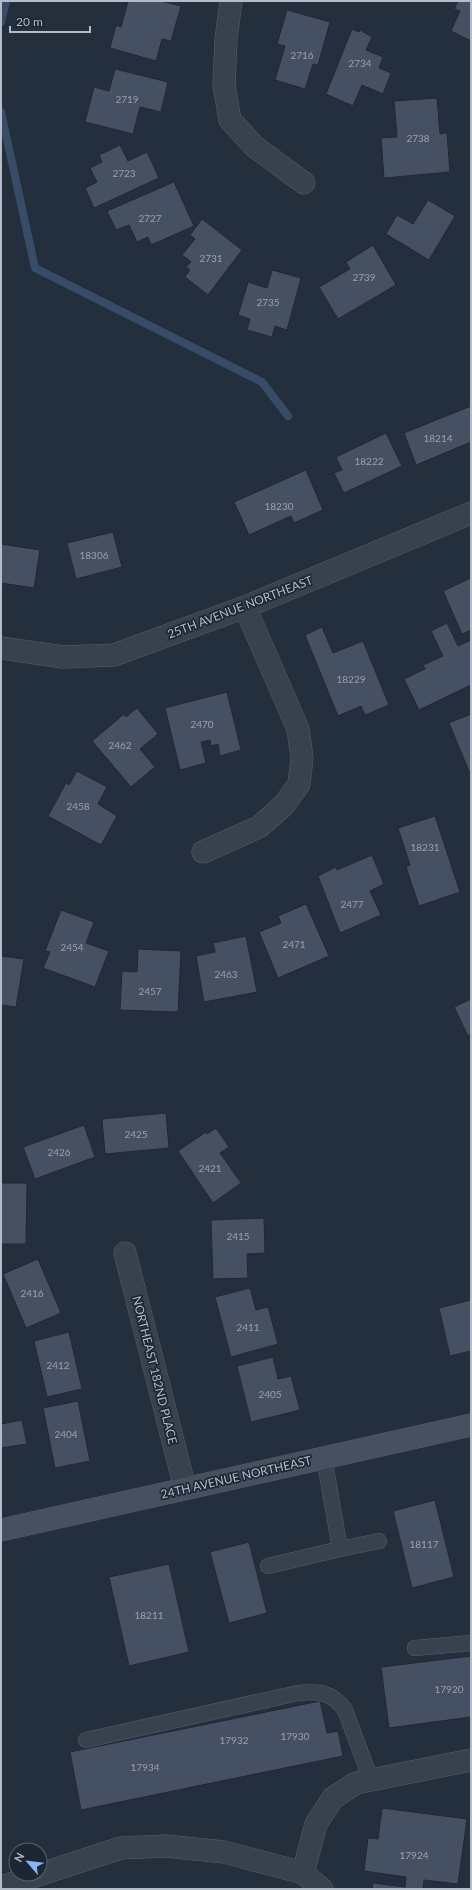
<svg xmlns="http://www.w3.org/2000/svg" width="472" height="1890" font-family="Lato,sans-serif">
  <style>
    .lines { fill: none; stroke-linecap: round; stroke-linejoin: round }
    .stream { stroke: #394c67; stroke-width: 8 }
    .building { fill: #455162; stroke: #1f2835 }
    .service-casing { stroke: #565f6c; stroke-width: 16 }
    .minor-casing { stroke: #565f6c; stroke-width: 23 }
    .secondary-casing { stroke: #565f6c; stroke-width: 23 }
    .service { stroke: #38414e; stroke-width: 15 }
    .minor { stroke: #38414e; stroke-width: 22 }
    .secondary { stroke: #465061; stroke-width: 22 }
    .labels { text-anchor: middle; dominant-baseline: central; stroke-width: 3.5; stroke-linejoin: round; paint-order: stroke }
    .number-label { font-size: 10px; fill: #98a1af }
    .street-label { font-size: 12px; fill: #b4bcc9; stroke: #1d2633 }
  </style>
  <rect width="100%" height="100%" fill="#242f3e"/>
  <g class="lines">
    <path class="stream" d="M1,22L6,1
      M1,112L35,268L262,382L288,416"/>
  </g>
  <path class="building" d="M128,1H161L181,6L171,41L162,39L156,61L110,48L116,25L121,27Z
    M458,1H471V41L451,31L460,11L454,9Z
    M287,10L330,22L318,65L313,64L305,89L275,80L285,46L277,44Z
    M352,29L359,32L360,30L372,37L366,50L383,57L379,68L391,73L383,94L362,85L353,106L326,94Z
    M115,69L168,82L161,112L140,107L133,134L85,122L94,87L109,91Z
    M437,98L440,134L447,133L450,172L384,178L381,138L397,137L394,101Z
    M120,145L128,161L147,152L159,178L94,208L85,188L97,182L90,168L102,162L99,155Z
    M174,182L194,226L151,245L148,237L137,242L129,225L116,230L107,211Z
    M428,200L455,216L429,260L386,234L397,215L413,224Z
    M202,219L242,250L208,295L185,277L190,270L186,267L191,262L182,255L195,239L190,235Z
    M373,245L396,285L338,319L319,287L350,269L346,262Z
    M272,270L301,278L287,330L275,326L272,337L247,330L250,319L238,315L248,282L267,288Z
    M471,406V442L416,465L404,433Z
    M386,433L402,466L344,493L334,473L342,470L336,457Z
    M306,470L323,510L294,523L291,516L249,535L234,502Z
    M113,532L122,567L76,579L67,543Z
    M1,544L40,550L34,588L1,583Z
    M471,578V630L462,634L443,591Z
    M447,623L458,646L471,640V685L419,710L404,679L425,669L423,665L443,656L431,631Z
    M322,627L333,653L363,641L389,705L365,715L361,706L338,716L305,635Z
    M227,692L241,750L220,756L218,744L211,746L210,740L201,742L206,763L180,770L165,708Z
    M137,708L158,734L140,749L155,767L131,787L92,741L124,714L126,717Z
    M471,714V776L449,723Z
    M77,771L107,787L98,804L117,816L101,845L48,816L66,783L69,785Z
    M435,816L460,892L419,906L406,867L410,865L398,828Z
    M372,855L384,884L370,891L381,915L340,933L318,876L336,867L337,870Z
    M306,904L329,956L278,978L259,932L281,923L278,916Z
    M61,910L94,922L86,943L109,951L95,987L43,968L50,952L45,951Z
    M246,936L257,992L204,1002L196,956L215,952L213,943Z
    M138,949L181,951L178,1012L120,1010L122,971L137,972Z
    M1,956L24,959L16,1007L1,1005Z
    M471,999V1034L468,1036L454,1007Z
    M166,1113L169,1148L105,1154L102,1119Z
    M84,1125L95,1157L35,1179L23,1147Z
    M216,1128L229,1147L220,1153L241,1183L213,1203L178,1151L206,1132L207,1134Z
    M1,1183H27L26,1244H1Z
    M264,1218L265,1253L247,1254L248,1278L213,1279L211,1220Z
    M38,1259L61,1313L26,1328L3,1274Z
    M250,1288L256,1310L268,1307L278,1344L231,1357L215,1297Z
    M471,1300V1351L450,1356L439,1308Z
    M69,1332L82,1389L47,1397L34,1341Z
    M273,1357L278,1379L291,1376L300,1410L251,1422L237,1366Z
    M78,1401L90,1461L55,1468L43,1408Z
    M22,1420L27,1444L1,1448V1424Z
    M435,1500L454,1577L412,1588L393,1511Z
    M249,1542L267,1613L229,1623L210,1552Z
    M169,1564L189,1652L129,1666L109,1577Z
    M471,1656V1717L389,1728L381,1667Z
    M320,1701L327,1733L338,1731L343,1756L81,1810L70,1752Z
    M382,1808L467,1819L458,1884L424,1880L423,1889H426H372L373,1883L405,1887L406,1877L364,1871L368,1838L378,1839Z"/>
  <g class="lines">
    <g class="service-casing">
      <path id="service" d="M340,1549L379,1541
        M268,1566L340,1549L324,1457
        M415,1648L471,1643
        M86,1740L298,1693C319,1691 332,1692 345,1710L371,1780"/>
    </g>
    <g class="minor-casing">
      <path id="minor" d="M231,1L226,39L224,85L230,120L255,147L304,183
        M1,648L63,657L114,655L245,607L471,513
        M203,852L259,827L284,805L299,784L302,758L298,729L245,607
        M125,1253L185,1488
        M303,1873L316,1824L333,1798L356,1783L471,1760
        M1,1887L121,1848L166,1846L224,1852L303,1873L322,1889"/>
    </g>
    <g class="secondary-casing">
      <path id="secondary" d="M1,1530L471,1425"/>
    </g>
    <use href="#service" class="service"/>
    <use href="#minor" class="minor"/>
    <use href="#secondary" class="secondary"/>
  </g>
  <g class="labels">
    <g class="number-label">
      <text x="302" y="55">2716</text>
      <text x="360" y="63">2734</text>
      <text x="127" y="99">2719</text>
      <text x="418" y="138">2738</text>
      <text x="124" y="173">2723</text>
      <text x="150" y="218">2727</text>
      <text x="211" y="258">2731</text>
      <text x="364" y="277">2739</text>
      <text x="268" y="302">2735</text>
      <text x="438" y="438">18214</text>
      <text x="369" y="461">18222</text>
      <text x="279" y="506">18230</text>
      <text x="94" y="555">18306</text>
      <text x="351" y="679">18229</text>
      <text x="202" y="724">2470</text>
      <text x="120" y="745">2462</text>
      <text x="78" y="806">2458</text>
      <text x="425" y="847">18231</text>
      <text x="352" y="904">2477</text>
      <text x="294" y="944">2471</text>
      <text x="72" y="947">2454</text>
      <text x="226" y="974">2463</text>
      <text x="150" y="991">2457</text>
      <text x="136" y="1134">2425</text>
      <text x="59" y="1152">2426</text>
      <text x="210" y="1168">2421</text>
      <text x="238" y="1236">2415</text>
      <text x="32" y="1293">2416</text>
      <text x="248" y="1327">2411</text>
      <text x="58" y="1365">2412</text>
      <text x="270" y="1394">2405</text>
      <text x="66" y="1434">2404</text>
      <text x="424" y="1544">18117</text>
      <text x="149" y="1615">18211</text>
      <text x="449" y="1689">17920</text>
      <text x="295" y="1736">17930</text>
      <text x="234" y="1740">17932</text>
      <text x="145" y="1767">17934</text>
      <text x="414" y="1855">17924</text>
    </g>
    <g class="street-label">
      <text transform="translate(240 607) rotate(-21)">25TH AVENUE NORTHEAST</text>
      <text transform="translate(155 1370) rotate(76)">NORTHEAST 182ND PLACE</text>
      <text transform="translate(236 1477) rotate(-13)">24TH AVENUE NORTHEAST</text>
    </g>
  </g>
  <rect width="472" height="1890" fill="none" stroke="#b4bcc9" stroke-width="4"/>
  <g transform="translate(28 1862) rotate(298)"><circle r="19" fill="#1d2633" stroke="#59626f"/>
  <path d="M0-3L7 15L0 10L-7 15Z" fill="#8ab4f8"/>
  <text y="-6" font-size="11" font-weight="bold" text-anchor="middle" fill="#b4bcc9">N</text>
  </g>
  <path d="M10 26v6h80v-6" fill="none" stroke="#b4bcc9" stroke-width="2"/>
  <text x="16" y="26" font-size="12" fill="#b4bcc9" stroke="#1d2633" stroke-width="3" paint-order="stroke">20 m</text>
</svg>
